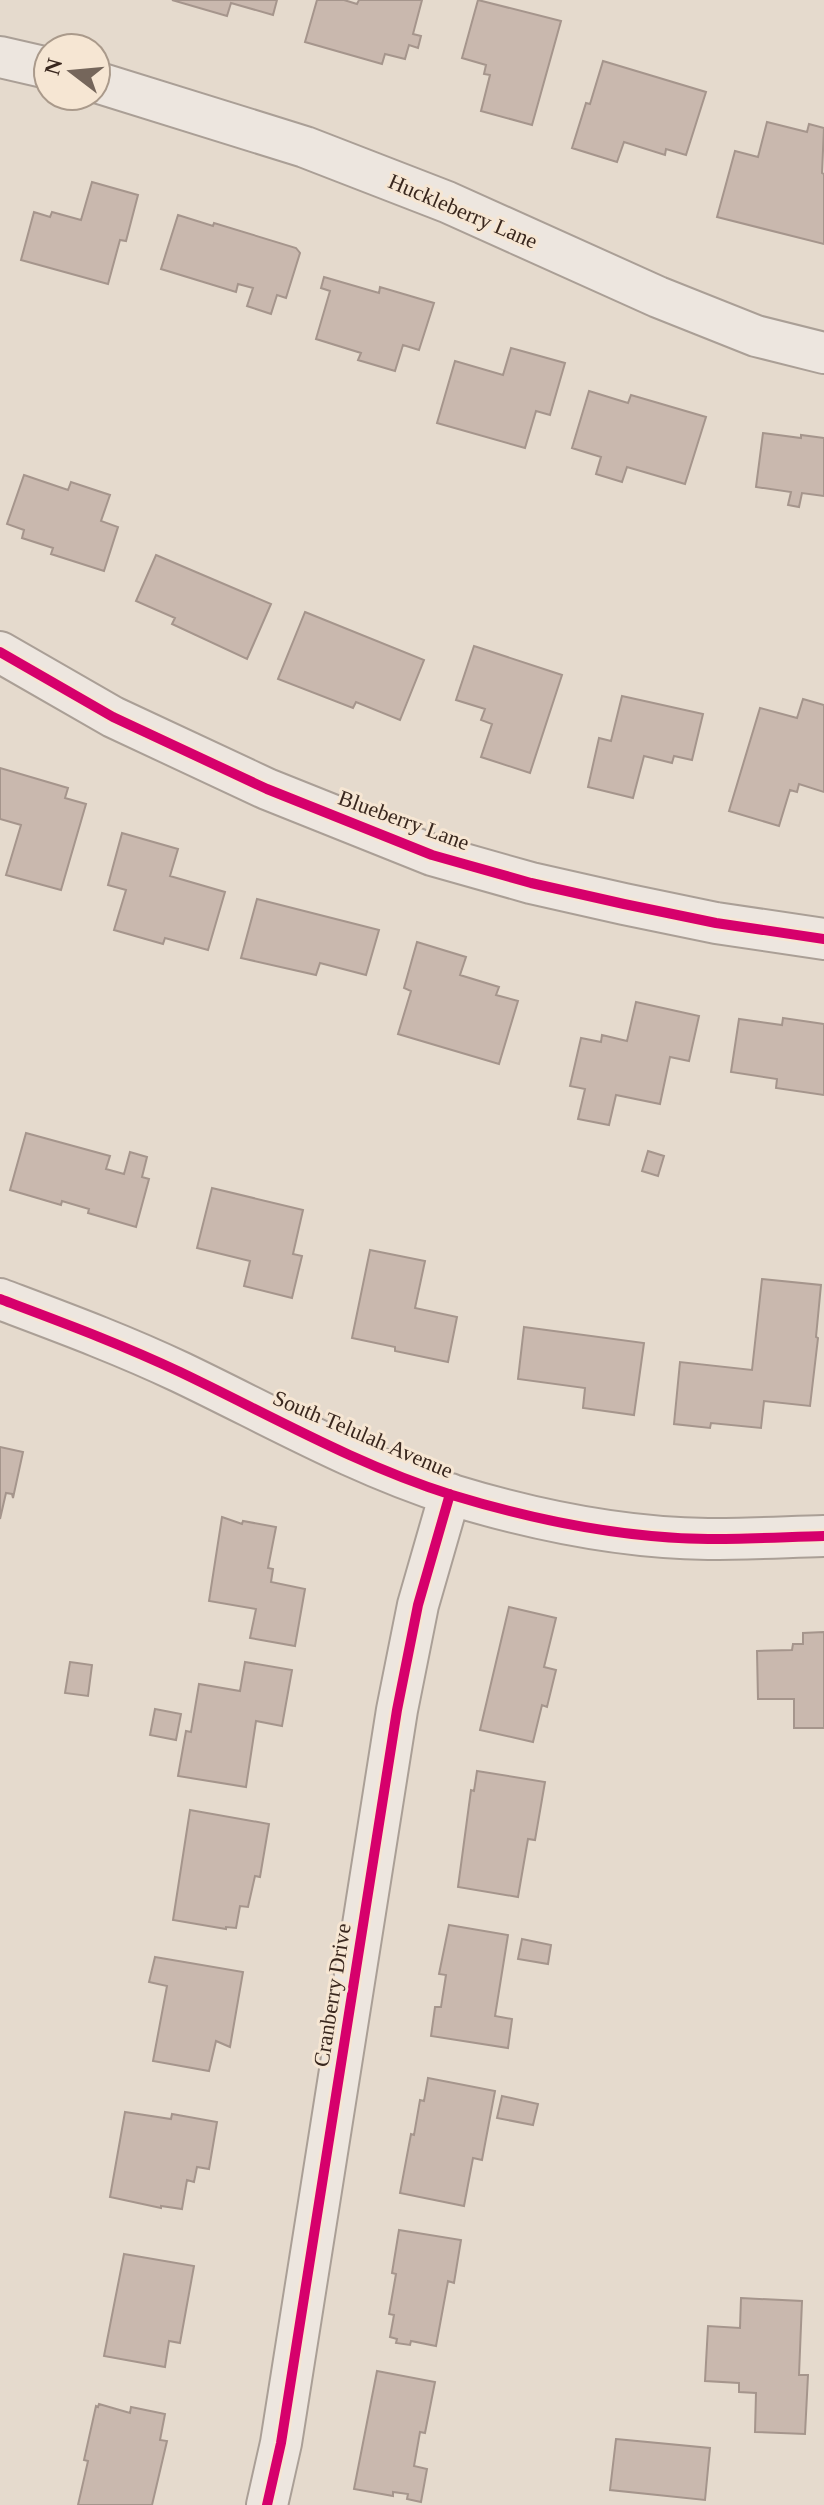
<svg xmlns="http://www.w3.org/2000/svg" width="824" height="2505" font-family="Georgia,serif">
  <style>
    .building { fill: #c9b8ae; stroke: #a5958c; stroke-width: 2 }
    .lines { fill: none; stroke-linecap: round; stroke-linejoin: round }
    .minor-casing { stroke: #aa9f96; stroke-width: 44 }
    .minor { stroke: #ede6df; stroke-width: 40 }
    .cycleway-casing { stroke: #f6e6d3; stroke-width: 15 }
    .cycleway { stroke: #d6006c; stroke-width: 10 }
    .labels { text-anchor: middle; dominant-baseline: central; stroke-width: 6; stroke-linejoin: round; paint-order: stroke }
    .street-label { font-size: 22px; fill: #39271e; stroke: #f6e6d3 }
  </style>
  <rect width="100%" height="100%" fill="#e5dacd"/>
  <path class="building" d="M172,0H277L273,15L231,3L227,16Z
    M317,0H344L357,4L359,0H422L413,34L421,36L418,48L409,45L405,59L385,54L382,64L305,42Z
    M478,0L561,21L532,125L481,111L490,75L484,74L486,65L462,58Z
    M603,61L706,92L686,155L666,149L665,155L624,142L617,162L572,148L586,103L590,104Z
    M767,122L807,132L809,124L824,128L822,173L824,174V244L717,217L735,151L758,157Z
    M92,182L138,195L126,241L120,240L108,284L21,260L34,212L50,217L52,212L81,220Z
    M178,215L213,226L214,223L296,248L300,253L286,298L277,295L271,314L247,306L253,288L238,284L236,292L161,269Z
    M324,277L379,293L380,287L434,303L419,350L403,345L395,371L358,360L361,353L316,339L330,291L321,288Z
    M511,348L565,363L550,415L536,411L525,448L437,423L455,361L503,375Z
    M589,391L628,403L631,395L706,417L685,484L627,467L622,482L596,474L601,457L572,448Z
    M763,433L801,438V435L824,438V496L802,493L799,507L788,505L791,492L756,487Z
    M24,475L68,490L71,482L110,495L101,521L118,527L104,571L51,554L53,548L22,538L24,530L7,524Z
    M156,555L271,604L247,659L172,624L175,618L136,601Z
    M305,612L424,660L400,720L356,702L353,708L278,679Z
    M474,646L562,675L530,773L481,757L492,724L481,720L485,709L456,700Z
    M622,696L703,714L692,760L674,756L672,763L644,756L633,798L588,787L599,738L611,741Z
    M803,699L824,705V792L799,784L797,792L790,790L779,826L729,811L760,708L797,718Z
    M0,768L68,788L65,798L86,804L61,890L6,875L21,825L0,819Z
    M122,833L178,849L170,876L225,892L208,950L165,938L163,944L114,930L126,890L108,885Z
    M257,899L379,930L366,975L320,963L316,975L241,958Z
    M417,942L466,957L460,975L499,987L496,995L518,1001L499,1064L398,1034L411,991L404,988Z
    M636,1002L699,1016L689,1061L670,1057L660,1104L616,1095L609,1125L578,1119L585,1089L570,1086L581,1038L601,1042L602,1035L627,1041Z
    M783,1018L824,1024V1095L776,1088L777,1079L731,1072L739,1019L782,1025Z
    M26,1133L110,1156L106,1169L124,1174L130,1152L147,1157L142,1177L149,1179L136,1227L88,1213L89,1209L62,1201L61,1205L10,1190Z
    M648,1151L664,1156L658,1176L642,1171Z
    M212,1188L303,1210L293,1254L302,1256L292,1298L244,1286L250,1261L197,1248Z
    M370,1250L425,1261L415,1308L457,1317L448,1362L395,1351V1347L352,1338Z
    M762,1279L821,1285L816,1337L818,1338L810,1406L764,1401L761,1428L711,1423L710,1428L674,1424L680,1362L752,1370Z
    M524,1327L644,1343L634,1415L583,1408L585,1388L518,1379Z
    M0,1447L23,1452L13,1498L12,1494L6,1493L0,1519Z
    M222,1517L242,1524L243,1521L276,1527L268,1568L273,1569L271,1582L305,1589L295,1646L250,1638L256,1609L209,1601Z
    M509,1607L556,1618L544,1667L556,1670L547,1707L542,1705L533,1742L480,1730Z
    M824,1632V1728H794V1699H758L757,1651L792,1650L793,1644H803V1633Z
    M70,1662L92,1665L88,1696L65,1693Z
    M245,1662L292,1670L282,1726L256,1721L246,1787L178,1776L186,1731L191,1732L199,1684L240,1691Z
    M155,1709L181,1714L176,1740L150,1735Z
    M477,1771L545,1782L535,1840L528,1839L518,1897L458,1887L471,1790L474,1791Z
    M190,1810L269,1824L260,1877L255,1876L248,1907L240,1906L236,1928L226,1927V1929L173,1920Z
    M449,1925L508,1935L495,2016L512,2019L508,2048L431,2036L435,2007H441L446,1975L439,1974Z
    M522,1939L551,1945L548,1964L518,1959Z
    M155,1957L243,1972L230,2047L216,2041L209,2071L153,2061L167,1986L149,1982Z
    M428,2078L495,2091L482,2160L473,2158L464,2206L400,2193L411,2134L414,2135L420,2100L424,2101Z
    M502,2096L538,2104L533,2125L497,2118Z
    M125,2112L171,2119L172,2114L217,2122L209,2169L197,2167L194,2182L187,2180L182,2209L161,2206V2208L110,2197Z
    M399,2230L461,2240L454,2283L448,2281L436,2346L411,2341L410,2345L396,2343L397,2339L390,2337L394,2315L389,2314L396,2274L392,2273Z
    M124,2254L194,2266L180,2343L169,2341L165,2367L104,2356Z
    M741,2298L802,2301L799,2375H808L805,2434L755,2432L756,2393L739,2392V2383L705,2381L708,2326L740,2328Z
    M377,2371L435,2382L425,2433L420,2432L414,2466L427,2469L421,2502L407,2499L408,2494L393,2492V2496L354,2489Z
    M99,2404L130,2413L131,2407L165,2414L160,2440L167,2441L152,2505H78L88,2461L84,2460L96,2406L98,2407Z
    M616,2439L710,2448L705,2500L610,2490Z"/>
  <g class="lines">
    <g class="minor-casing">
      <path id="minor" d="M0,57L48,68
        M96,82L305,147L447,202L658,297L756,336L824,353
        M0,652L113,717L267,789L432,855L531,883L624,904L716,923L824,939
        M0,1299C61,1322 121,1344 180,1372C270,1415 357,1465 452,1495C534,1520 622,1538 708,1539C747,1539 786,1537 824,1536
        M267,2505L281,2443L397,1710L418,1605L450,1494"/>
    </g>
    <use href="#minor" class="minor"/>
    <g class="cycleway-casing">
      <path id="cycleway" d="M0,652L113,717L267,789L432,855L531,883L624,904L716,923L824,939
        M0,1299C61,1322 121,1344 180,1372C270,1415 357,1465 452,1495C534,1520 622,1538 708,1539C747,1539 786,1537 824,1536
        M267,2505L281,2443L397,1710L418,1605L450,1494"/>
    </g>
    <use href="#cycleway" class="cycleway"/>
  </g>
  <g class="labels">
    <g class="street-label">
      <text transform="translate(463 211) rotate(23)">Huckleberry Lane</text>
      <text transform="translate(404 820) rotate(20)">Blueberry Lane</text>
      <text transform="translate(363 1434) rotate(23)">South Telulah Avenue</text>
      <text transform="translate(332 1995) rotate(-81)">Cranberry Drive</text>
    </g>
  </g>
  <g transform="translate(72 72) rotate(286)"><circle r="38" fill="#f6e6d3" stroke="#aa9a8b" stroke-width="2"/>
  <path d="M0-6L14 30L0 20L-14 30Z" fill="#75665b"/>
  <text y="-12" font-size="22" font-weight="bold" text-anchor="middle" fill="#39271e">N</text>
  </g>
</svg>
